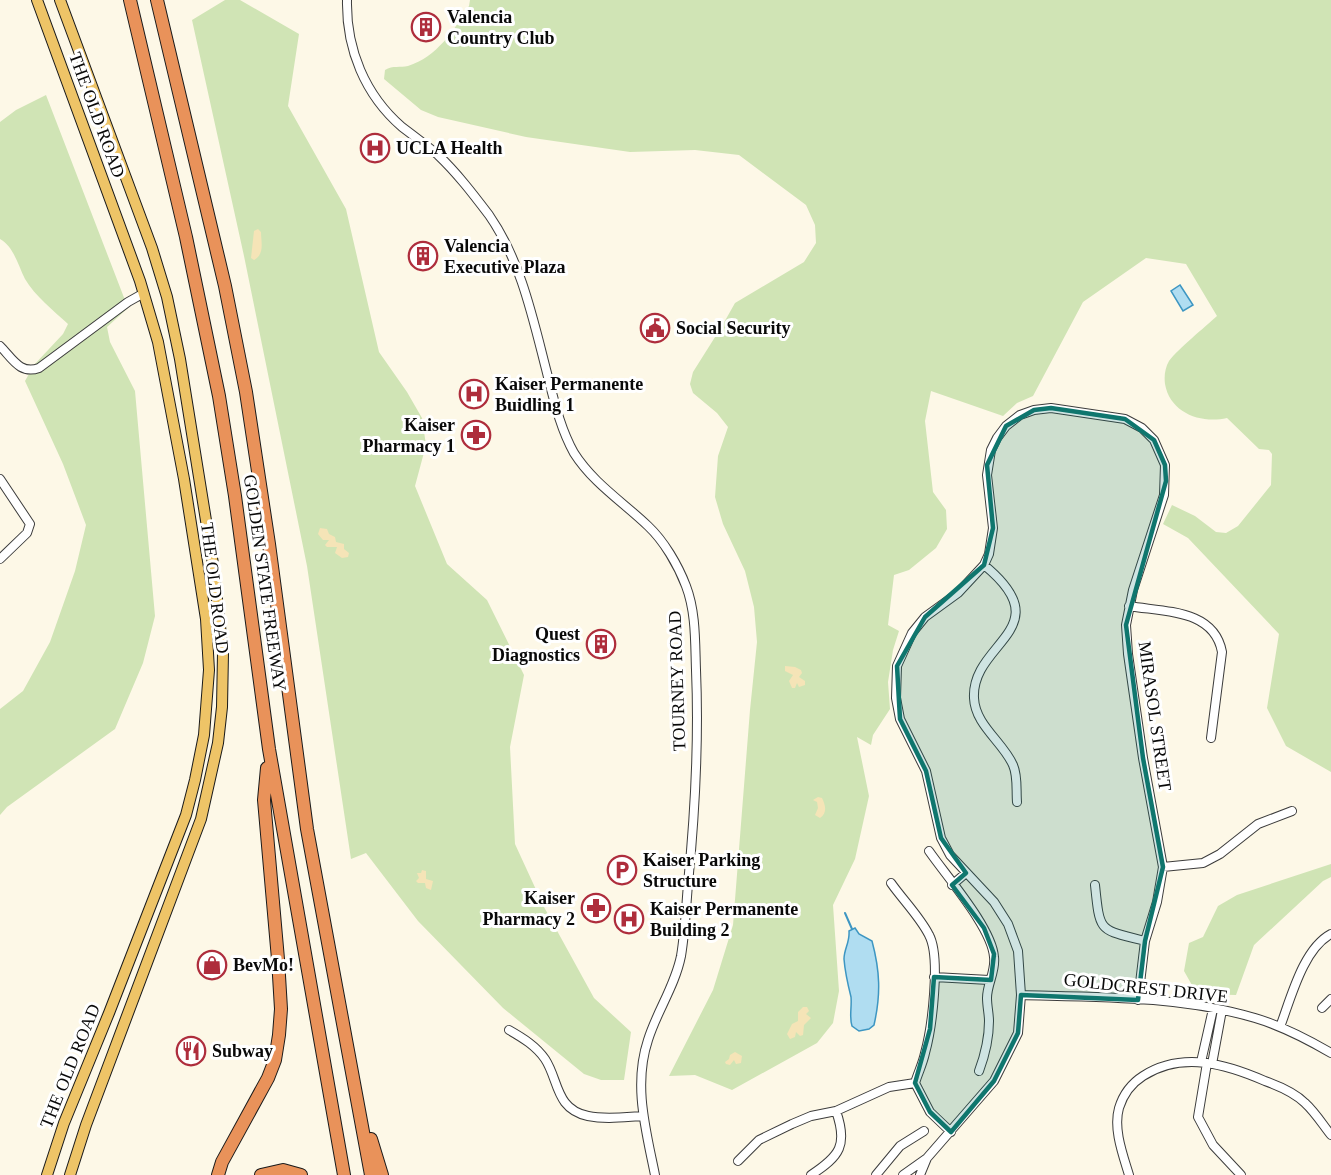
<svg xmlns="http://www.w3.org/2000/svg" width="1331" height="1175" font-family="'Times New Roman',serif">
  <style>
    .green { fill: #d0e4b5 }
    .sand { fill: #f5e4b7 }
    .water { fill: #b0ddf1; stroke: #3d96c2; stroke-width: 1.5 }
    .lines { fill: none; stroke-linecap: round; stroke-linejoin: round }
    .stream { stroke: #3d96c2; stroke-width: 2 }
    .minor-casing { stroke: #3c3c3c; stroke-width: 10 }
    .major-casing { stroke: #1a1a1a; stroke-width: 12 }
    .highway-casing { stroke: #1a1a1a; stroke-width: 14 }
    .minor { stroke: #fff; stroke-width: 8 }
    .major { stroke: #eec467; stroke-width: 10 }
    .highway { stroke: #e9925a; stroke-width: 12 }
    .marked { fill: #0f766e; fill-opacity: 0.2; stroke: #0f766e; stroke-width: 4.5; stroke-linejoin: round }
    .labels { text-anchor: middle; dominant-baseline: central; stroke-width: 6; stroke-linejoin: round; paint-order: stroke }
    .poi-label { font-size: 18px; font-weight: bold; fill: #090909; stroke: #fff; text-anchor: start }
    .street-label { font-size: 18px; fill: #090909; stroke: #fff }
  </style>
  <rect width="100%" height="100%" fill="#fdf8e7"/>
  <path class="green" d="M225,0H240L299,34L288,106L346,209L379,352L407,392L422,418L426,445L415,486L447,564L487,600L524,675L510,747L515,844L544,907L594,998L631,1032L624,1080H601L584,1074L503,1008L418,921L366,853L351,859L307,566L244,256L192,20Z
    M470,0H1331V772L1286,746L1267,708L1279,634L1188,538L1163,524L1172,505L1195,516L1216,532L1226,533L1238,526L1271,485L1272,454L1269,450L1259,449L1227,418C1201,424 1170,413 1165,384C1164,376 1165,368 1169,361C1179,348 1204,328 1217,316L1186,264L1146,258L1083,302L1033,396L1017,403L1003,416L931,391L925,421L933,492L946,510L947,529L936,548L909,570L894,575L888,625L899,631L893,650L888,682L890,709L873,735L871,745L857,737L869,796L855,859L833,905L839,991L833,1023L817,1043L732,1090L695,1075L669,1076L713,990L733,925L750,710L757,642L754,607L745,571L723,524L715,497L718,456L728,427L717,413L693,393L690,384L693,372L722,326L735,303L804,262L816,243L815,225L806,205L739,155L695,150L630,152L526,137L438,117L421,110L384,79L385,70C393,65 400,68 408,66C437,57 454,30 469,6Z
    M46,95L128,308L107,327L110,342L135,391L155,616L143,663L115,729L7,807L0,815V709L23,691L50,642L75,571L86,525L63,464L25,381L34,365L63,334L68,324C54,311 35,296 25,279C18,265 14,247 0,239V122L16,110Z
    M1331,864V877L1323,881L1254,945L1236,995L1197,994L1184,971L1189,943L1203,937L1218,906L1237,895Z"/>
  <path class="sand" d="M258,229L261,232C261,242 265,254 254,260L251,258L254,231Z
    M320,528L327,529L329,534L335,537L336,542L344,544V549L349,553L348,557L342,558L335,553L337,547H327L325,545L329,540H323L318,534Z
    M785,666L795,667L801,670L802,673L799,677L805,681V685L799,687L797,683L795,688H792L789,681L793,675L785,671Z
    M818,797L822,798C825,804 828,813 820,818L815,815L818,808L817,802L813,800Z
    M422,870L426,871V879L433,881L431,890L426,888L425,883H418L416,881L419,878L417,873H421Z
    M803,1007H807L809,1011L806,1014L811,1018L804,1025L803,1035L800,1036L796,1032L795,1037L790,1039L787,1034L792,1024L798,1021V1012Z
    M735,1052L742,1056L741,1063L736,1064L734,1060L730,1065L726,1064L725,1062L729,1059L730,1055Z"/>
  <path class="water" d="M1180,285L1193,305L1183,311L1171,291Z
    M855,928L859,934L872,941C880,971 881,994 874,1025L869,1029L859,1031L852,1026C849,1017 852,1007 851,997C848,985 845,972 844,959C844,949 850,942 849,931Z"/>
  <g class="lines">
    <path class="stream" d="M845,913L852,929"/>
    <g class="minor-casing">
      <path id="minor" d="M347,0C346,49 365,95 402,127C414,136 426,145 438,155C457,173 473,194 489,215C521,261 533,319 547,373C554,400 560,428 574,453C593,483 623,502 648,526C664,541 678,565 686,586C696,612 695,642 696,670C699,741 695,813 688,884C686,908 685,932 681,956C675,986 657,1011 648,1040C633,1085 646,1130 655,1175
        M0,346C12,358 20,375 39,368L128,302L144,293
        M0,479L30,524L27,533L0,559
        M984,565C1062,629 971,642 974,698C975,725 1003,742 1013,765C1018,776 1016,790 1017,802
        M1129,606C1164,612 1214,609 1222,652L1211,738
        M929,851C947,877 992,928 994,957C996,971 987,984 987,998C987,1006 989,1014 989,1021C989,1039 985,1055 979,1071
        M1163,867L1203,863L1220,854L1258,824L1292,811
        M891,883C903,900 920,917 929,935C941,957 932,1028 925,1053C923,1063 918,1073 915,1083
        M952,885L966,873
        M1095,885C1100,934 1099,929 1145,941
        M934,977L989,980
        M1021,995C1097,997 1182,996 1255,1018C1282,1026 1307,1039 1331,1053
        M1322,1008L1331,999
        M1280,1027C1291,998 1303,949 1331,934
        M509,1030C523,1038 536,1046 545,1059C559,1080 555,1109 588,1116C606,1120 625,1117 643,1116
        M1201,1062L1213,1009
        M1207,1063L1198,1117L1213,1145L1241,1175
        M1212,1064L1222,1010
        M915,1083L930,1112L951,1132
        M738,1161L759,1140L792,1124L811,1116L836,1111L889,1087L915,1083
        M811,1175C840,1156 848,1145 836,1111
        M876,1175L900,1146L924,1131
        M903,1175L927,1158L994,1081L1018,1033L1021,995L1018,951L1008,924L994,902L950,855L941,838L926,771L900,719L896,698L897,666L912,633L925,617L958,593L984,565L989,554L993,528L987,475L991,450L997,438L1006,426L1020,415L1034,410L1051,408L1125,419L1142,428L1154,440L1165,465L1164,495L1133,590L1126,625L1128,654L1143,758L1163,867L1157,902L1145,941L1138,1000
        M920,1175L927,1158
        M1129,1175C1123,1155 1113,1129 1119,1108C1123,1095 1132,1083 1143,1076C1182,1051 1226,1064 1265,1081C1279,1086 1295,1093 1305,1103C1315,1112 1323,1125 1331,1135"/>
    </g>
    <g class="major-casing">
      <path id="major" d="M37,0L140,281L158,342L184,479L206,619L209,670L204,735L195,780L186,815L109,1013L64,1123L47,1175
        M60,0L152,248L167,297L180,359L213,564L223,653L222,707L218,743L201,819L86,1125L70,1175"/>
    </g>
    <g class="highway-casing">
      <path id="highway" d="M130,0L186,237L219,396L235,496L269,749L344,1175
        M157,0L225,286L246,392L269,544L307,829L371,1175
        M371,1139L382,1175
        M218,1175L222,1162L268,1078L275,1060L279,1035L281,1009L278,959L264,800L267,768
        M261,1175L283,1170L301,1175"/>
    </g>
    <use href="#minor" class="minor"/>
    <use href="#major" class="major"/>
    <use href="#highway" class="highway"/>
  </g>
  <path class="marked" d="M1051,408L1125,419L1154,440L1165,465L1166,481L1126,625L1143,758L1163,867L1145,941L1138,1000L1021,995L1018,1033L994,1081L951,1132L930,1112L915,1083L930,1029L934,977L991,980L994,954L984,928L952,885L966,873L941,838L926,771L900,719L897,666L925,617L984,565L993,528L987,465L1006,426L1034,410Z"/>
  <defs>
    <g id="building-ring" transform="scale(1.5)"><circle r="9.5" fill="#fff" stroke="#ae2d3c" stroke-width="1.5"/><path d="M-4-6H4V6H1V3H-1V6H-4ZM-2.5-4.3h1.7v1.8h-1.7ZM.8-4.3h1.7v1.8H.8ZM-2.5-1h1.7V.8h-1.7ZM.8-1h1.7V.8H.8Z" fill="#ae2d3c"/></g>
    <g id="hospital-ring" transform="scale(1.5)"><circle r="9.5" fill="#fff" stroke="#ae2d3c" stroke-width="1.5"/><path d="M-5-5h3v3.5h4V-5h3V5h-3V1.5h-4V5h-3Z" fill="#ae2d3c"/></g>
    <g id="civic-ring" transform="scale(1.5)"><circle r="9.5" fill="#fff" stroke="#ae2d3c" stroke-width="1.5"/><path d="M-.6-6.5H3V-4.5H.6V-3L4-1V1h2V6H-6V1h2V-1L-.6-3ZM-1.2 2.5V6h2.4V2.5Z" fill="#ae2d3c"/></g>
    <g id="pharmacy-ring" transform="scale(1.5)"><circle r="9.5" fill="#fff" stroke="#ae2d3c" stroke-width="1.5"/><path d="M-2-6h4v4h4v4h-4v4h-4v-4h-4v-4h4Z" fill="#ae2d3c"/></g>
    <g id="parking-ring" transform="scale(1.5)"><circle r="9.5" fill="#fff" stroke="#ae2d3c" stroke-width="1.5"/><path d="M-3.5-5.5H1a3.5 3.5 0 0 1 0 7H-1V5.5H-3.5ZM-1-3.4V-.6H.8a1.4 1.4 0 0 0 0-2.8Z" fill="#ae2d3c"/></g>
    <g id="shop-ring" transform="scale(1.5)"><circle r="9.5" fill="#fff" stroke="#ae2d3c" stroke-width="1.5"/><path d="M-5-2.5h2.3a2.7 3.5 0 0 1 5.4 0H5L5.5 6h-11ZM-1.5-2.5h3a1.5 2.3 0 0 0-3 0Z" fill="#ae2d3c"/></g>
    <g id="restaurant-ring" transform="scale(1.5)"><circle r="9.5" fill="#fff" stroke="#ae2d3c" stroke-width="1.5"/><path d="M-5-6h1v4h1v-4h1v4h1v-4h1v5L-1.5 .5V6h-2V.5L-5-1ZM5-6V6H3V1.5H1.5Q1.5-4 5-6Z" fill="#ae2d3c"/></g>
  </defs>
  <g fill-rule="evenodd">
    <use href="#building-ring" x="426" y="27"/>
    <use href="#hospital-ring" x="375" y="148"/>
    <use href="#building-ring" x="423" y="256"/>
    <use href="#civic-ring" x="655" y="328"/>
    <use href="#hospital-ring" x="474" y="394"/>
    <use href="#pharmacy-ring" x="476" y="435"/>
    <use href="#building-ring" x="601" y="644"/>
    <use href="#parking-ring" x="622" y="870"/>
    <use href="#pharmacy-ring" x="596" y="908"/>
    <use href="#hospital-ring" x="629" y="919"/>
    <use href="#shop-ring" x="212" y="965"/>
    <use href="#restaurant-ring" x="191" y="1051"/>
  </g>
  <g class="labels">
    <g class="poi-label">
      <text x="447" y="17">Valencia<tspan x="447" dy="21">Country Club</tspan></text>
      <text x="396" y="148">UCLA Health</text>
      <text x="444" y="246">Valencia<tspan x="444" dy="21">Executive Plaza</tspan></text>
      <text x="676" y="328">Social Security</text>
      <text x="495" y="384">Kaiser Permanente<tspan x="495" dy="21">Buidling 1</tspan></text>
      <text x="455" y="425" text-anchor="end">Kaiser<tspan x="455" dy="21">Pharmacy 1</tspan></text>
      <text x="580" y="634" text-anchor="end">Quest<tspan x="580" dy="21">Diagnostics</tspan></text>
      <text x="643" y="860">Kaiser Parking<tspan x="643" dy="21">Structure</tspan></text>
      <text x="575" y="898" text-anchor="end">Kaiser<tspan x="575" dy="21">Pharmacy 2</tspan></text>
      <text x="650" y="909">Kaiser Permanente<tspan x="650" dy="21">Building 2</tspan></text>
      <text x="233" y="965">BevMo!</text>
      <text x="212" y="1051">Subway</text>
    </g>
    <g class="street-label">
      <text transform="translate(97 115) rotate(70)">THE OLD ROAD</text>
      <text transform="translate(265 583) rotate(82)">GOLDEN STATE FREEWAY</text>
      <text transform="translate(215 588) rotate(83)">THE OLD ROAD</text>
      <text transform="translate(677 681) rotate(-92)">TOURNEY ROAD</text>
      <text transform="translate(1155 716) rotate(82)">MIRASOL STREET</text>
      <text transform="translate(1146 988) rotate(6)">GOLDCREST DRIVE</text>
      <text transform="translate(70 1066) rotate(-68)">THE OLD ROAD</text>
    </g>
  </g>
</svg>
